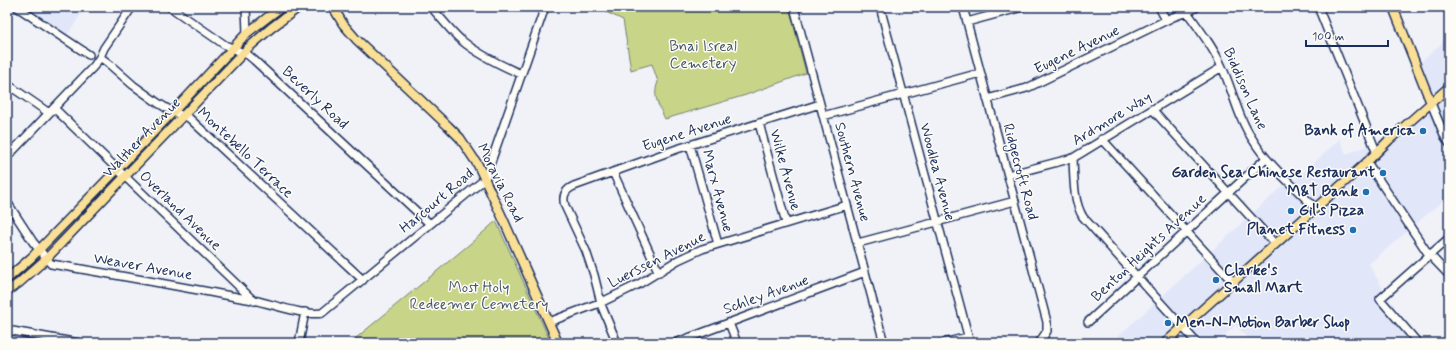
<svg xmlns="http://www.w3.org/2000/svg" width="1456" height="350" font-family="Mynerve,sans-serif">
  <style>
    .built { fill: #e2e6f9 }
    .green { fill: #c8d488; stroke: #728273 }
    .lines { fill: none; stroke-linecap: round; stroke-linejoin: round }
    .minor-casing { stroke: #1b2f5e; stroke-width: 10 }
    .major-casing { stroke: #1b2f5e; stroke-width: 11 }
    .minor { stroke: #fdfcf7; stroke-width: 7 }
    .major { stroke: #fadf96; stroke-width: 8 }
    .poi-dot { fill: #1f6fb2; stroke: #fdfcf7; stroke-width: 1.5 }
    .labels { text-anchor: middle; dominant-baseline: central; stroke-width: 3; stroke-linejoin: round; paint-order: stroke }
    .park-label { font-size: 15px; fill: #465868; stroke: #fdfcf7 }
    .street-label { font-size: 15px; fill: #1b2f5e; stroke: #fdfcf7 }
    .poi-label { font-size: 15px; font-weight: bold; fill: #1b2f5e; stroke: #fdfcf7; text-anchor: end }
  </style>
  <rect width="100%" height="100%" fill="#f1f2f8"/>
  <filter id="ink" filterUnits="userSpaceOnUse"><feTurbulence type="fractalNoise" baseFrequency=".025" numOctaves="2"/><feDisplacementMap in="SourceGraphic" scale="8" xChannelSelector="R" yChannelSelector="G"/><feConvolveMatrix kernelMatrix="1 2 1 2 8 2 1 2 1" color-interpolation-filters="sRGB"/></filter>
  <g filter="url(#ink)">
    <path class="built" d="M22,7H86L66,37Z
      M1449,37V205L1444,200L1369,264L1407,331L1417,343H1251L1236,325L1216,343H1111L1288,181L1291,184L1340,139L1346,154L1372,144L1375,153L1431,103L1416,66Z"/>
    <path class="green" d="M602,7H789L806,73L746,95L665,119C659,106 652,96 658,82L652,64L631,70L623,20L606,12Z
      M496,221L551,343H350L471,243Z"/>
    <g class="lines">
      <g class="minor-casing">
        <path id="minor" d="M17,7L89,55
          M170,7L225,45L248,55L254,60L430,224
          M246,7L247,33
          M431,7C441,18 450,30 461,40C479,55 500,65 521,74
          M794,7L884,343
          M880,7L970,343
          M963,7L1047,322V331L1039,343
          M1159,7L1166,20
          M1318,7L1376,151
          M1187,12C1200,30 1213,47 1222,67C1233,91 1238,118 1253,140C1269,166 1294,186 1315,208
          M967,22L1022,7
          M100,57L108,63L133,85L158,103L173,112L189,118L363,280
          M7,84L49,113
          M987,99L1027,88L1173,17L1187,12L1197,7
          M1431,103L1445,137L1449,143
          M54,108L254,301
          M1152,109L1275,244
          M823,116L980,73
          M759,123L786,223
          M1102,139L1228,277L1234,282
          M690,145L718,244
          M7,157L94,66L100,57L104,48L132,7
          M1073,158C1074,177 1073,201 1083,217L1197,343
          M1367,162L1427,252L1449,275
          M613,172L659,273
          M1008,175L1073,158L1222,67
          M7,202L33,242L51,264C119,275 186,288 253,300C273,304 303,316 322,313L485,179L545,7
          M858,243L1015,201
          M549,322L602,302L639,284L678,260L702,249L847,205
          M1088,322L1263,161
          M729,323L737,343
          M7,330L79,343
          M299,343L305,312
          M617,343L602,307L594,275L586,251L565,206C562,196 565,190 574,186L677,149L820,104
          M675,343L865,272
          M943,343L968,337
          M1418,343L1380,299L1449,238"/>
      </g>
      <g class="major-casing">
        <path id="major" d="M333,7L343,24L356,39L448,126L460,138L478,165L504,221L558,343
          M1393,7L1431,103
          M7,279L31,258L173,112L247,33L281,7
          M7,291L19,283L46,259L248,48L271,28L299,7
          M1165,343L1367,162L1389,140L1449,87"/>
      </g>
      <use href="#minor" class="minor"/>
      <use href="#major" class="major"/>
    </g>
  </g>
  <g class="poi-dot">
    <circle cx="1423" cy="131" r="4"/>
    <circle cx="1383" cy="173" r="4"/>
    <circle cx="1366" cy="192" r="4"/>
    <circle cx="1291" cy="211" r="4"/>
    <circle cx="1353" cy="230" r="4"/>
    <circle cx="1216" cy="280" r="4"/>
    <circle cx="1168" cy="323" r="4"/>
  </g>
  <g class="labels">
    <g class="park-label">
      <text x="703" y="47">Bnai Isreal<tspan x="703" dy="17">Cemetery</tspan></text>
      <text x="479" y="288">Most Holy<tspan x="479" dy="17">Redeemer Cemetery</tspan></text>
    </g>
    <g class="street-label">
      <text transform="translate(1077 50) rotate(-26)">Eugene Avenue</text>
      <text transform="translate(1245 89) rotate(66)">Biddison Lane</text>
      <text transform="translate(315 98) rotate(43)">Beverly Road</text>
      <text transform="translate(1112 119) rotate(-31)">Ardmore Way</text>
      <text transform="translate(687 133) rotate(-18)">Eugene Avenue</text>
      <text transform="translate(142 138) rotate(-46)">Walther Avenue</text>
      <text transform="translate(245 153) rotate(43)">Montebello Terrace</text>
      <text transform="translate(785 170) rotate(75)">Wilke Avenue</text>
      <text transform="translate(852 172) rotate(75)">Southern Avenue</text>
      <text transform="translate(937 172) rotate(75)">Woodlea Avenue</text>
      <text transform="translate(1020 172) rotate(75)">Ridgecroft Road</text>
      <text transform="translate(500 183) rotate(63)">Moravia Road</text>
      <text transform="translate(717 191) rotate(75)">Marx Avenue</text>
      <text transform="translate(437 201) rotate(-40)">Harcourt Road</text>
      <text transform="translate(180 211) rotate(44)">Overland Avenue</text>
      <text transform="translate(1149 248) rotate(-43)">Benton Heights Avenue</text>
      <text transform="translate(657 260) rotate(-27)">Luerssen Avenue</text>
      <text transform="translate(143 267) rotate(10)">Weaver Avenue</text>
      <text transform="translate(766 295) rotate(-20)">Schley Avenue</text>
    </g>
    <g class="poi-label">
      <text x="1415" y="131">Bank of America</text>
      <text x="1375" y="173">Garden Sea Chinese Restaurant</text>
      <text x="1358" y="192">M&amp;T Bank</text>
      <text x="1299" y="211" text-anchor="start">Gil's Pizza</text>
      <text x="1345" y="230">Planet Fitness</text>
      <text x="1224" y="271" text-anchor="start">Clarke's<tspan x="1224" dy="17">Small Mart</tspan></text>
      <text x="1176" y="323" text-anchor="start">Men-N-Motion Barber Shop</text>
    </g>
  </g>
  <rect width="1456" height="350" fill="none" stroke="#fdfcf7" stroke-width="24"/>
  <rect x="12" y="12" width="1432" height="326" fill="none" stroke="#1b2f5e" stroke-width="1.5" filter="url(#ink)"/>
  <path d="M1306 40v6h82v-6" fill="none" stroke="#1b2f5e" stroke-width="2"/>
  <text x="1312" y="40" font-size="12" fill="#1b2f5e" stroke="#fdfcf7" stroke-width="3" paint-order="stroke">100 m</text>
</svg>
